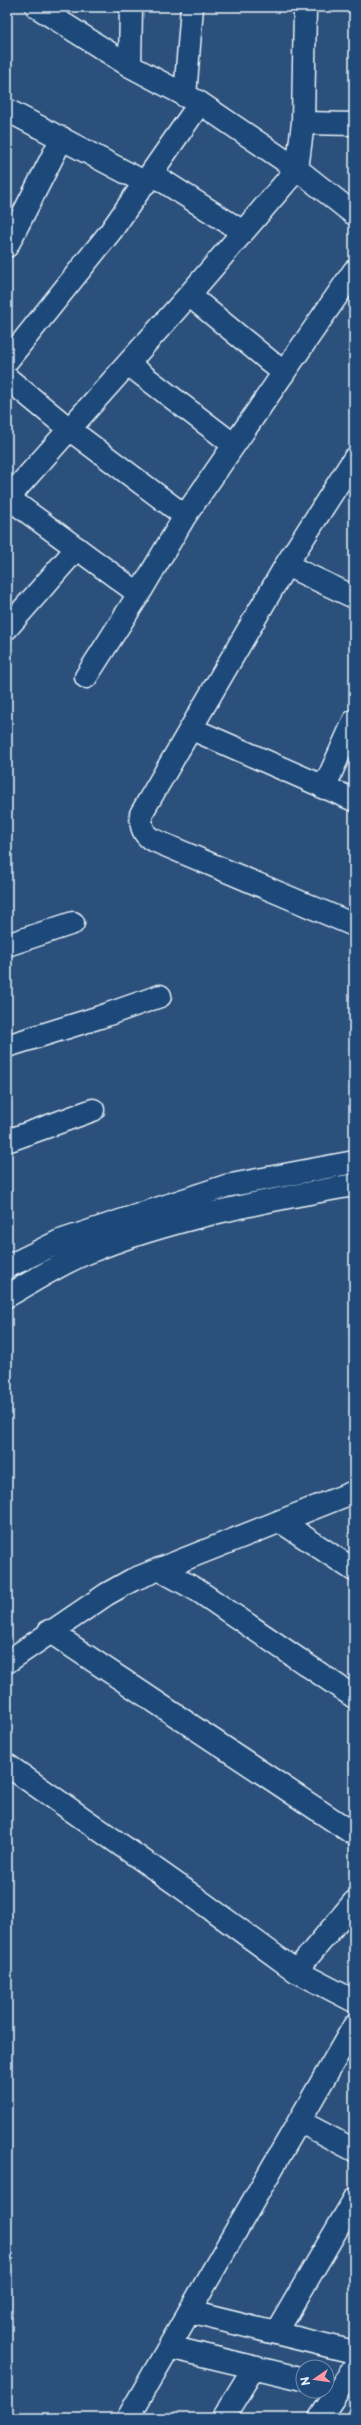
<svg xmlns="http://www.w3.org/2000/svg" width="361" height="2425" font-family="'Playpen Sans',sans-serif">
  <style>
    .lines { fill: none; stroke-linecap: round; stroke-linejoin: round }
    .street-casing { stroke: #e8f1f8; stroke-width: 25 }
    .secondary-casing { stroke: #e8f1f8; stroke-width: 25 }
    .street { stroke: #1f4a7a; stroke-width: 22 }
    .secondary { stroke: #1f4a7a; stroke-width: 22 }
  </style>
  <rect width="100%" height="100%" fill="#2c507c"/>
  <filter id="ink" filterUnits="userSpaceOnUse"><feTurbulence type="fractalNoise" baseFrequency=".025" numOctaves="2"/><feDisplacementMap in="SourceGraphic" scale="8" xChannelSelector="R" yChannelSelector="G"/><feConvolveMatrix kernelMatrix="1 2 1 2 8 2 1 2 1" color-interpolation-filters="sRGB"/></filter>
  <g filter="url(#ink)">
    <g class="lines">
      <g class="street-casing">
        <path id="street" d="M37,7L130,66L200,103L297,169L354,214
          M130,66L131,7
          M185,96L192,7
          M7,110L146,183
          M303,123L354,124
          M152,174L243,232
          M7,246L62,138
          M189,295L284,373
          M7,361L111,231L200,103
          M128,364L234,445
          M7,378L69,429L185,516
          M354,459L286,565L141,814C141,825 142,833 151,839L354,925
          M7,497L139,594
          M8,498L189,295L297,169L303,123L305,7
          M286,565L354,597
          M7,628L77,548
          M86,677L139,594L185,516L354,271
          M192,729L354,800
          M324,788L354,721
          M7,945L73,923
          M7,1046L100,1017L160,996
          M7,1141L93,1110
          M280,1521L354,1570
          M159,1569L197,1590L354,1697
          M49,1631L354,1834
          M7,1662L107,1594L132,1580L354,1492
          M296,1971L354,1902
          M299,2121L354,2150
          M189,2312L354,2352
          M276,2333L354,2200
          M169,2347L303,2379
          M128,2418L354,2026
          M223,2418L253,2369
          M320,2418L354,2367"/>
      </g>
      <g class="secondary-casing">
        <path id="secondary" d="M7,1267L60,1241L226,1186L354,1162
          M7,1296C32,1282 58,1265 84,1254C165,1220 267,1200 354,1185
          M7,1765L185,1890L296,1971L354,2001"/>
      </g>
      <use href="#street" class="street"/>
      <use href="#secondary" class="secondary"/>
    </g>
  </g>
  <rect width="361" height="2425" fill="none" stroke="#1f4a7a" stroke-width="24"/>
  <rect x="12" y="12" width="337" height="2401" fill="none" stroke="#e8f1f8" stroke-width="1.5" filter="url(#ink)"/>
  <g transform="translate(315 2379) rotate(257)"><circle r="19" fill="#1f4a7a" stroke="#6f8dac"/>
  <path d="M0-3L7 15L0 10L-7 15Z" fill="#ff9aa2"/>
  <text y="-6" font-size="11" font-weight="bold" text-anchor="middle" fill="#e8f1f8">N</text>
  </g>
</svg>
